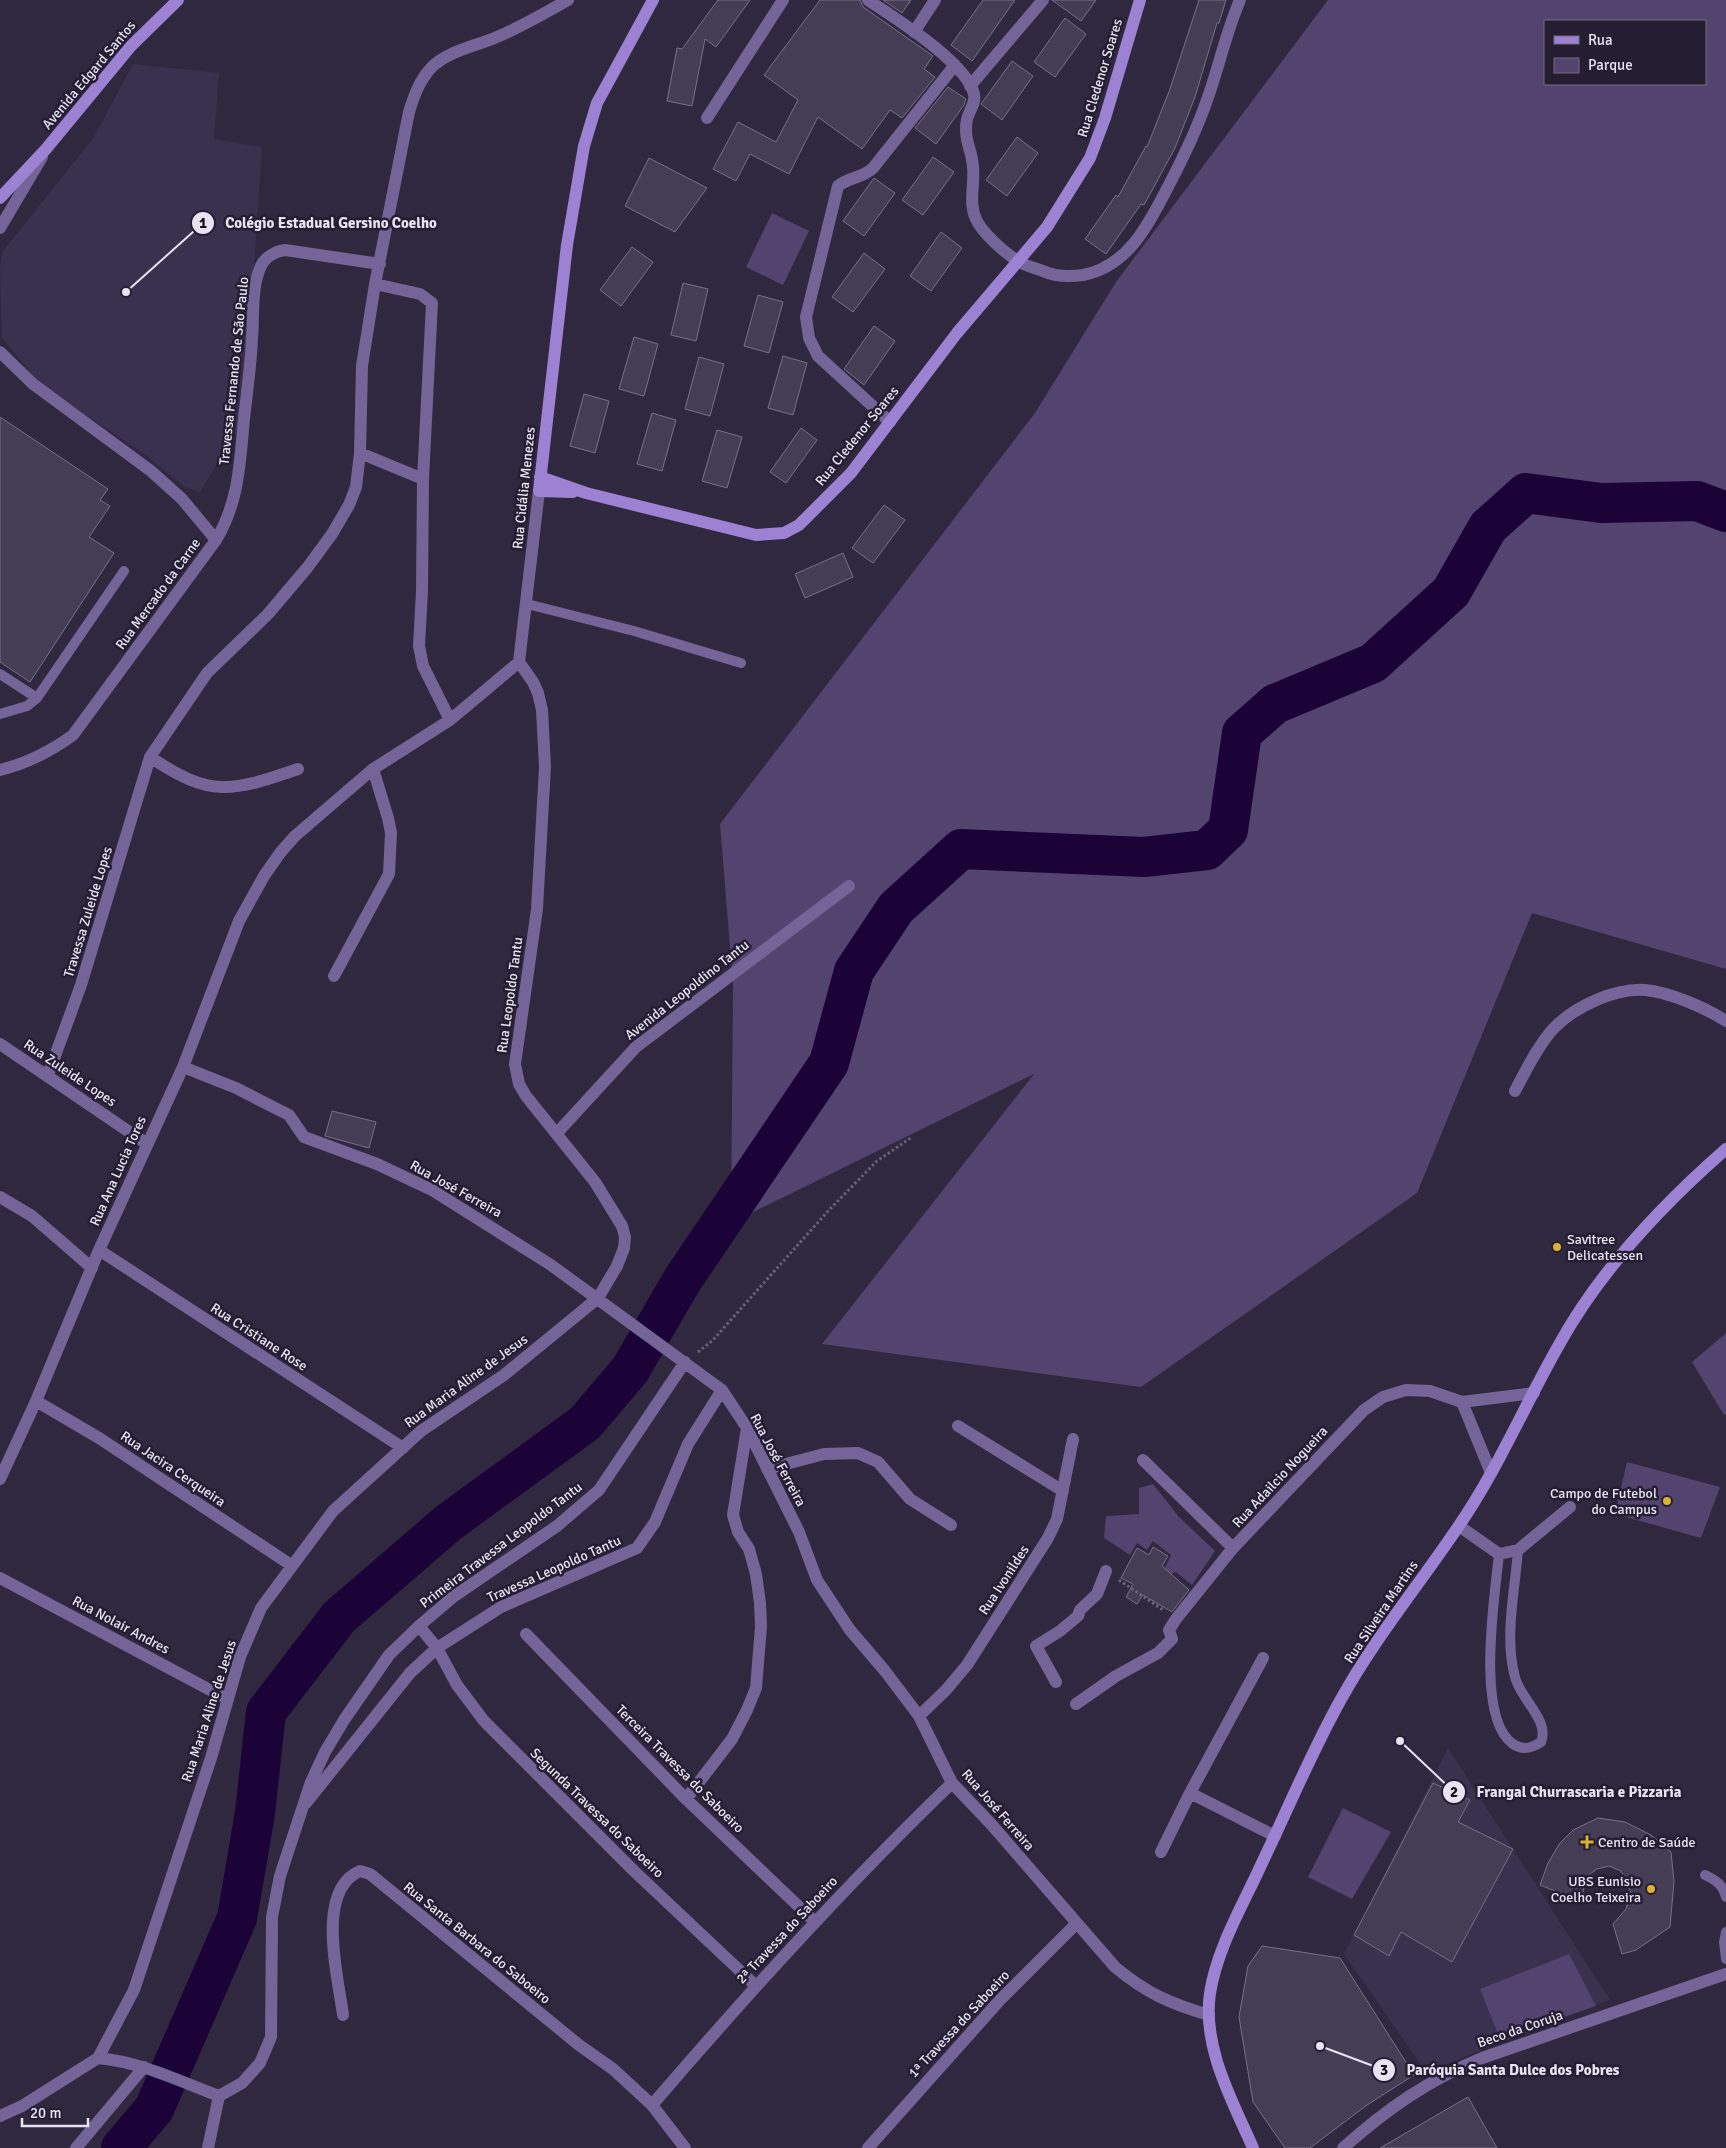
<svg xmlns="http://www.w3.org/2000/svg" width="1726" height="2148" font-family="Signika,sans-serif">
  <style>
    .built { fill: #39314d }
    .green { fill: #52436f; fill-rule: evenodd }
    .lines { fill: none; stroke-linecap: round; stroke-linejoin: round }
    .river { stroke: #1b0338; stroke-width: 40 }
    .building { fill: #443d54; stroke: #777089 }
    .path { stroke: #686276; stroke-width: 3; stroke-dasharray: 2.5 2.5; stroke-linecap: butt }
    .lane { stroke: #746497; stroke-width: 10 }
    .street { stroke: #746497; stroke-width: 12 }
    .secondary { stroke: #9d82d4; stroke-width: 12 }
    .poi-dot { fill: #ddb133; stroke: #251e33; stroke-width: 2 }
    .labels { text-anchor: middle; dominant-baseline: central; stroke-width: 5; stroke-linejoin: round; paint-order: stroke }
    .street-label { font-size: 14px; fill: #e7e3f2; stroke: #251e33 }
    .poi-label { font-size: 14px; fill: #e7e3f2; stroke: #251e33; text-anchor: start }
    .leader { fill: none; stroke: #e7e3f2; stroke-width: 2 }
    .callout-dot { fill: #e7e3f2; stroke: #251e33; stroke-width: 2 }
    .mark-label { font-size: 15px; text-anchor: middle; font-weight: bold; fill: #111 }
    .callout-label { font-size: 15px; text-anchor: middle; font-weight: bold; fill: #e7e3f2; stroke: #251e33; stroke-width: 5; stroke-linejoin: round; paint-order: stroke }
  </style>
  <rect width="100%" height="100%" fill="#2f283e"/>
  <path class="built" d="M133,64L219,73L214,139L262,147L244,418L200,492L184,487L147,456L40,384L2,338L0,266L3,251L94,137Z
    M1448,1748L1610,2000L1426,2072L1344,1954Z"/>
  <path class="green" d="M1328,0H1726V969L1532,913L1417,1193L1141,1387L822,1344L1034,1074L731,1223L733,984L720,824L1035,413L1116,282ZM1545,21H1705V84H1545Z
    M772,213L809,231L783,285L746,267Z
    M1726,1333V1414L1724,1415L1692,1362Z
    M1627,1462L1720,1487L1701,1538L1615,1514Z
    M1153,1484L1179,1517L1215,1551L1192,1585L1176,1572L1171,1574L1164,1570L1171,1555L1153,1541L1147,1550L1137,1543L1130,1555L1104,1538L1106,1516L1139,1514V1488Z
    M1343,1808L1391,1832L1352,1899L1308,1877Z
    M1569,1954L1596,2006L1500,2039L1480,1989Z"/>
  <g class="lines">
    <path class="river" d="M121,2148L154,2109L237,1918L255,1813L266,1712L339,1617L448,1523L585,1423L630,1370L683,1279L829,1063L854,971L896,908L961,849L1144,857L1207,850L1228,830L1242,733L1275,704L1373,663L1451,592L1488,527L1526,493L1601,503L1697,501L1726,512"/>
  </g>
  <path class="building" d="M718,0H750L716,47L705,39L692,106L667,101L677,48L682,49Z
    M820,0H860L863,7L933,56L924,69L935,77L902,118L890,110L862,149L818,117L789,174L750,154L736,181L713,169L738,122L776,142L798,100L764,75Z
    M883,0H911L902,13Z
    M983,0H1015L972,61L951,45Z
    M1052,0H1096L1081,21Z
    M1199,0H1226L1219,23H1217L1195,97L1175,148L1144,205L1141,204L1106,254L1085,239L1116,195L1118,197L1146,146L1147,147L1170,89Z
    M1065,18L1086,34L1055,77L1034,62Z
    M1012,61L1033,76L1002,120L981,104Z
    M948,87L966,99L964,105L936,144L915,128Z
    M1017,137L1038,153L1007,196L986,180Z
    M933,157L954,172L923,215L902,200Z
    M649,158L707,188L675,232L625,206Z
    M874,178L895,193L864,236L843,221Z
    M941,232L962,248L931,291L910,276Z
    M632,247L653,262L621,306L600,290Z
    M864,253L885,269L853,312L832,297Z
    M683,283L708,289L696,341L671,335Z
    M758,295L783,302L769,353L744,346Z
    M874,326L895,341L864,385L844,369Z
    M634,337L658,344L644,396L619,389Z
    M783,356L807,363L793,415L768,408Z
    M699,357L724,364L710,416L685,409Z
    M584,394L609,401L595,453L570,446Z
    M652,413L676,420L662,471L637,464Z
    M0,417L108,489L100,500L110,506L89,537L114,553L30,682L0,662Z
    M801,428L817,440L786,483L770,472Z
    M717,430L742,437L727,488L702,481Z
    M884,505L905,520L873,563L852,548Z
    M843,553L853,577L805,598L795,574Z
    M332,1111L376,1122L369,1148L325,1136Z
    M1153,1547L1168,1556L1162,1566L1189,1590L1172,1612L1143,1595L1137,1604L1126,1597L1133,1584L1121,1578L1132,1557L1137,1548L1149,1555Z
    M1433,1783L1470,1800L1458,1822L1513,1849L1452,1962L1401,1932L1389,1956L1354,1935Z
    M1598,1818L1625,1822L1651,1835L1671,1852L1674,1881L1670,1927L1636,1950L1622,1954L1613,1924L1626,1909L1631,1893L1621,1871L1609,1866L1597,1869L1590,1874L1585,1883L1581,1901L1540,1885L1548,1863L1560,1843L1573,1830Z
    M1262,1946L1340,1958L1414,2075L1367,2105L1310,2148H1285L1253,2102L1239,2017L1248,1966Z
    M1468,2097L1497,2148H1380Z"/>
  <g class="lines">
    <path class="path" d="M698,1352L712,1341L829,1210L877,1161L912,1137
      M1119,1580L1163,1610"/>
    <path class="lane" d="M527,604L634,631L741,663
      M0,674L37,698
      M0,714L27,706L37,698L124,571
      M1499,1554C1495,1595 1475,1718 1513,1744C1523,1751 1532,1748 1541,1742C1550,1720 1520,1699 1515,1677C1504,1637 1515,1591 1518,1550
      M1705,1875C1716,1880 1723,1885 1726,1897
      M1726,1932L1724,1942L1726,1959"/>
    <path class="street" d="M868,0C896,19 966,62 974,94C976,103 969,111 967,119C963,140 972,149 973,167C975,185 968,202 976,219C982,233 1005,253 1018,261C1025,266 1035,268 1043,271C1056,277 1069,277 1083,275C1130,266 1150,221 1170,183C1184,156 1197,129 1207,100C1219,67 1226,32 1240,0
      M914,32L935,0
      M970,86L1043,0
      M707,118L783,0
      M0,228L42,157
      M375,284L420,294L432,303L423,479
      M0,352L33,384L151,471L182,499L216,540
      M890,422L818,356L809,338L806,317L838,186C849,177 863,178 873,168L955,65
      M360,453L423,479L422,591L419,646L423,666L450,720
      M150,757C211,798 231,792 298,769
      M0,770C28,763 50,752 73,735L216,540C239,502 240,462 244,419C247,392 251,365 252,338C254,316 251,287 261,266C265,257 276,251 285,250L380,264
      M334,976L389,874L391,833L388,818L373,769
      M0,1044L147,1144
      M183,1067L236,1088L289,1115L304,1137L377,1164L432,1190L551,1265L722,1390L747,1428L799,1532L817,1580L850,1630L885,1671L919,1716L952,1783L991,1824L1115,1967C1146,1993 1171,2004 1209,2015
      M48,1075L81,985L150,757L207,673L268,614L307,568L332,534L349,505L356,487L360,453L362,366L375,284L409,112C414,96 419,81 431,68C447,51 476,46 497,37C521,27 545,13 568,0
      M1515,1091C1525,1072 1540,1042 1555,1027C1576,1006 1615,988 1645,990C1669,992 1706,1008 1726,1021
      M557,1133L636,1047L849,886
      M0,1197L32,1216L92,1268
      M99,1250L403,1448
      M36,1401L99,1438L291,1565
      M1462,1402L1491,1473
      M958,1426L1063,1491
      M1143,1460L1233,1548
      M767,1469L824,1454L858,1453L878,1462L910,1499L951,1525
      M0,1479L36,1401L99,1250L183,1067L239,921L264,876L280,853L295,836L373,769L450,720L519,662L539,491
      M1459,1526L1499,1554L1518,1550L1570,1507
      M0,1578L227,1699
      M419,1626L437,1648L457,1685L484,1721L634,1871L755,1985
      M526,1634L686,1799L815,1922
      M1056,1682L1036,1646L1060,1631L1078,1616L1080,1610L1097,1594L1106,1571
      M1076,1704L1116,1676L1158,1653L1172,1639L1169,1630L1176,1619L1233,1548L1364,1410L1383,1397L1406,1390L1430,1391L1462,1402L1534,1393
      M919,1716L946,1690L967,1665L1048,1538L1057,1519L1073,1439
      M1190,1793L1275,1836
      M686,1799L732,1739L747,1710L756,1688L761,1627L760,1603L756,1574L749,1549L738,1532L733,1515L747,1428
      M306,1803L410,1673L437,1648L501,1607L637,1548L655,1522L688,1444L722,1390
      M1161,1852L1190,1793L1263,1658
      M343,2015C338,1976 315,1890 360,1871L370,1874L579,2045L613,2069L652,2105L685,2148
      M98,2058C141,2062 179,2081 219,2096L242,2083L260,2063L271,2037L272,1917L280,1876L311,1782L325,1752L344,1720L389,1655L419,1626L453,1597L557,1526L599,1490L685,1362
      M652,2105C749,1992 845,1886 952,1783
      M0,2116L22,2106L98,2058L134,1990L211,1758L240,1657L261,1608L333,1511L421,1431L504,1375L598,1298L617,1266L624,1248L625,1237L622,1226L595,1182L526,1096L519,1084L515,1064L537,909L545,767L542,710L538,693L533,682L519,662
      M76,2148L144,2067
      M208,2148L219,2096
      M868,2148L1000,2000L1077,1923
      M1343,2148C1388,2108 1427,2081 1482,2058L1726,1974"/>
    <path class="secondary" d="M0,198L46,149L131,46L178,0
      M540,477L586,493L756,535L784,533L799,525L851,473L957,333L1047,227L1090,158L1105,118L1140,0
      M573,492L539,491L567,245L584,146L597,103L653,0
      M1253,2148C1232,2100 1202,2047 1210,1993C1217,1948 1243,1905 1262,1863C1288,1809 1311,1753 1340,1701C1374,1639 1419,1585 1458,1527C1498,1469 1525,1404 1560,1343C1601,1269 1662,1205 1726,1149"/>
  </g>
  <g class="poi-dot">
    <circle cx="1557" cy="1247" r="5"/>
    <circle cx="1667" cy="1501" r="5"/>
    <path d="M1584.5 1834.5h5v5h5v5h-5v5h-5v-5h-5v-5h5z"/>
    <circle cx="1651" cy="1889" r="5"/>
  </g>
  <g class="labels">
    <g class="street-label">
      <text transform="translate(89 75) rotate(-50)">Avenida Edgard Santos</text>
      <text transform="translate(1100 78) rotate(-73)">Rua Cledenor Soares</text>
      <text transform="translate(234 371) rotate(-84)">Travessa Fernando de São Paulo</text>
      <text transform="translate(857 436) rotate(-51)">Rua Cledenor Soares</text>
      <text transform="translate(524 488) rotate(-84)">Rua Cidália Menezes</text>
      <text transform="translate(158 594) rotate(-54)">Rua Mercado da Carne</text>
      <text transform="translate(88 912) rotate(-73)">Travessa Zuleide Lopes</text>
      <text transform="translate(687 990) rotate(-38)">Avenida Leopoldino Tantu</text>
      <text transform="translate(510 995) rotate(-82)">Rua Leopoldo Tantu</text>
      <text transform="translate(70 1073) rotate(34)">Rua Zuleide Lopes</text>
      <text transform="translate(118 1171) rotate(-66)">Rua Ana Lucia Tores</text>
      <text transform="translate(456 1189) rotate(29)">Rua José Ferreira</text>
      <text transform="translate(259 1337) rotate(33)">Rua Cristiane Rose</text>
      <text transform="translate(466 1381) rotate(-36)">Rua Maria Aline de Jesus</text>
      <text transform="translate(778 1460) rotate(62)">Rua José Ferreira</text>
      <text transform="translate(173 1469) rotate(34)">Rua Jacira Cerqueira</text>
      <text transform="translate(1280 1477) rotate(-47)">Rua Adailcio Nogueira</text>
      <text transform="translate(501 1545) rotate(-37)">Primeira Travessa Leopoldo Tantu</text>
      <text transform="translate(554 1569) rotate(-24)">Travessa Leopoldo Tantu</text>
      <text transform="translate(1004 1580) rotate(-57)">Rua Ivonildes</text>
      <text transform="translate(1381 1612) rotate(-56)">Rua Silveira Martins</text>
      <text transform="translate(121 1625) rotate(28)">Rua Nolair Andres</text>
      <text transform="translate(209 1711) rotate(-72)">Rua Maria Aline de Jesus</text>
      <text transform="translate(680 1769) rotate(45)">Terceira Travessa do Saboeiro</text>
      <text transform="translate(998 1810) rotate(49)">Rua José Ferreira</text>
      <text transform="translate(597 1813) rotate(44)">Segunda Travessa do Saboeiro</text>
      <text transform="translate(787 1930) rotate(-47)">2ª Travessa do Saboeiro</text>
      <text transform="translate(477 1943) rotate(39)">Rua Santa Barbara do Saboeiro</text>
      <text transform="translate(959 2024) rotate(-47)">1ª Travessa do Saboeiro</text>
      <text transform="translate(1520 2029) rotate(-19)">Beco da Coruja</text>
    </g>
    <g class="poi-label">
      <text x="1567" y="1239">Savitree<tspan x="1567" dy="16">Delicatessen</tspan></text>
      <text x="1657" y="1493" text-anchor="end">Campo de Futebol<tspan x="1657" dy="16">do Campus</tspan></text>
      <text x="1598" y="1842">Centro de Saúde</text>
      <text x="1641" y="1881" text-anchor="end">UBS Eunisio<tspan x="1641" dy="16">Coelho Teixeira</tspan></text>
    </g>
  </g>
  <path class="leader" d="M126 292L203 223M1400 1741L1454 1792M1320 2046L1384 2070"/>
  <g class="callout-dot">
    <circle cx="126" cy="292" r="5"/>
    <circle cx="1400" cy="1741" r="5"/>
    <circle cx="1320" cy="2046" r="5"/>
    <circle cx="203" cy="223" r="12"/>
    <circle cx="1454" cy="1792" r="12"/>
    <circle cx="1384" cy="2070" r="12"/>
  </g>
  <g class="mark-label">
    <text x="203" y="228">1</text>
    <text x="1454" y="1797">2</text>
    <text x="1384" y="2075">3</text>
  </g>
  <g class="callout-label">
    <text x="331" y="228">Colégio Estadual Gersino Coelho</text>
    <text x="1579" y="1797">Frangal Churrascaria e Pizzaria</text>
    <text x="1513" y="2075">Paróquia Santa Dulce dos Pobres</text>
  </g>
  <rect x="1544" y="20" width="162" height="65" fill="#251e33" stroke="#736d7f"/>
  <rect x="1554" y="36" width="25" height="8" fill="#9d82d4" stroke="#736d7f"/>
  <text x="1588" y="45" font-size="15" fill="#e7e3f2">Rua</text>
  <rect x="1554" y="58" width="25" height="15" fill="#52436f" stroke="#736d7f"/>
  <text x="1588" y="70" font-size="15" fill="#e7e3f2">Parque</text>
  <path d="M22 2118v8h66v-8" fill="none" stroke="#e7e3f2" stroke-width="2.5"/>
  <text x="30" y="2118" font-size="15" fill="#e7e3f2" stroke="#251e33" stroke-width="4" paint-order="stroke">20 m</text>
</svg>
